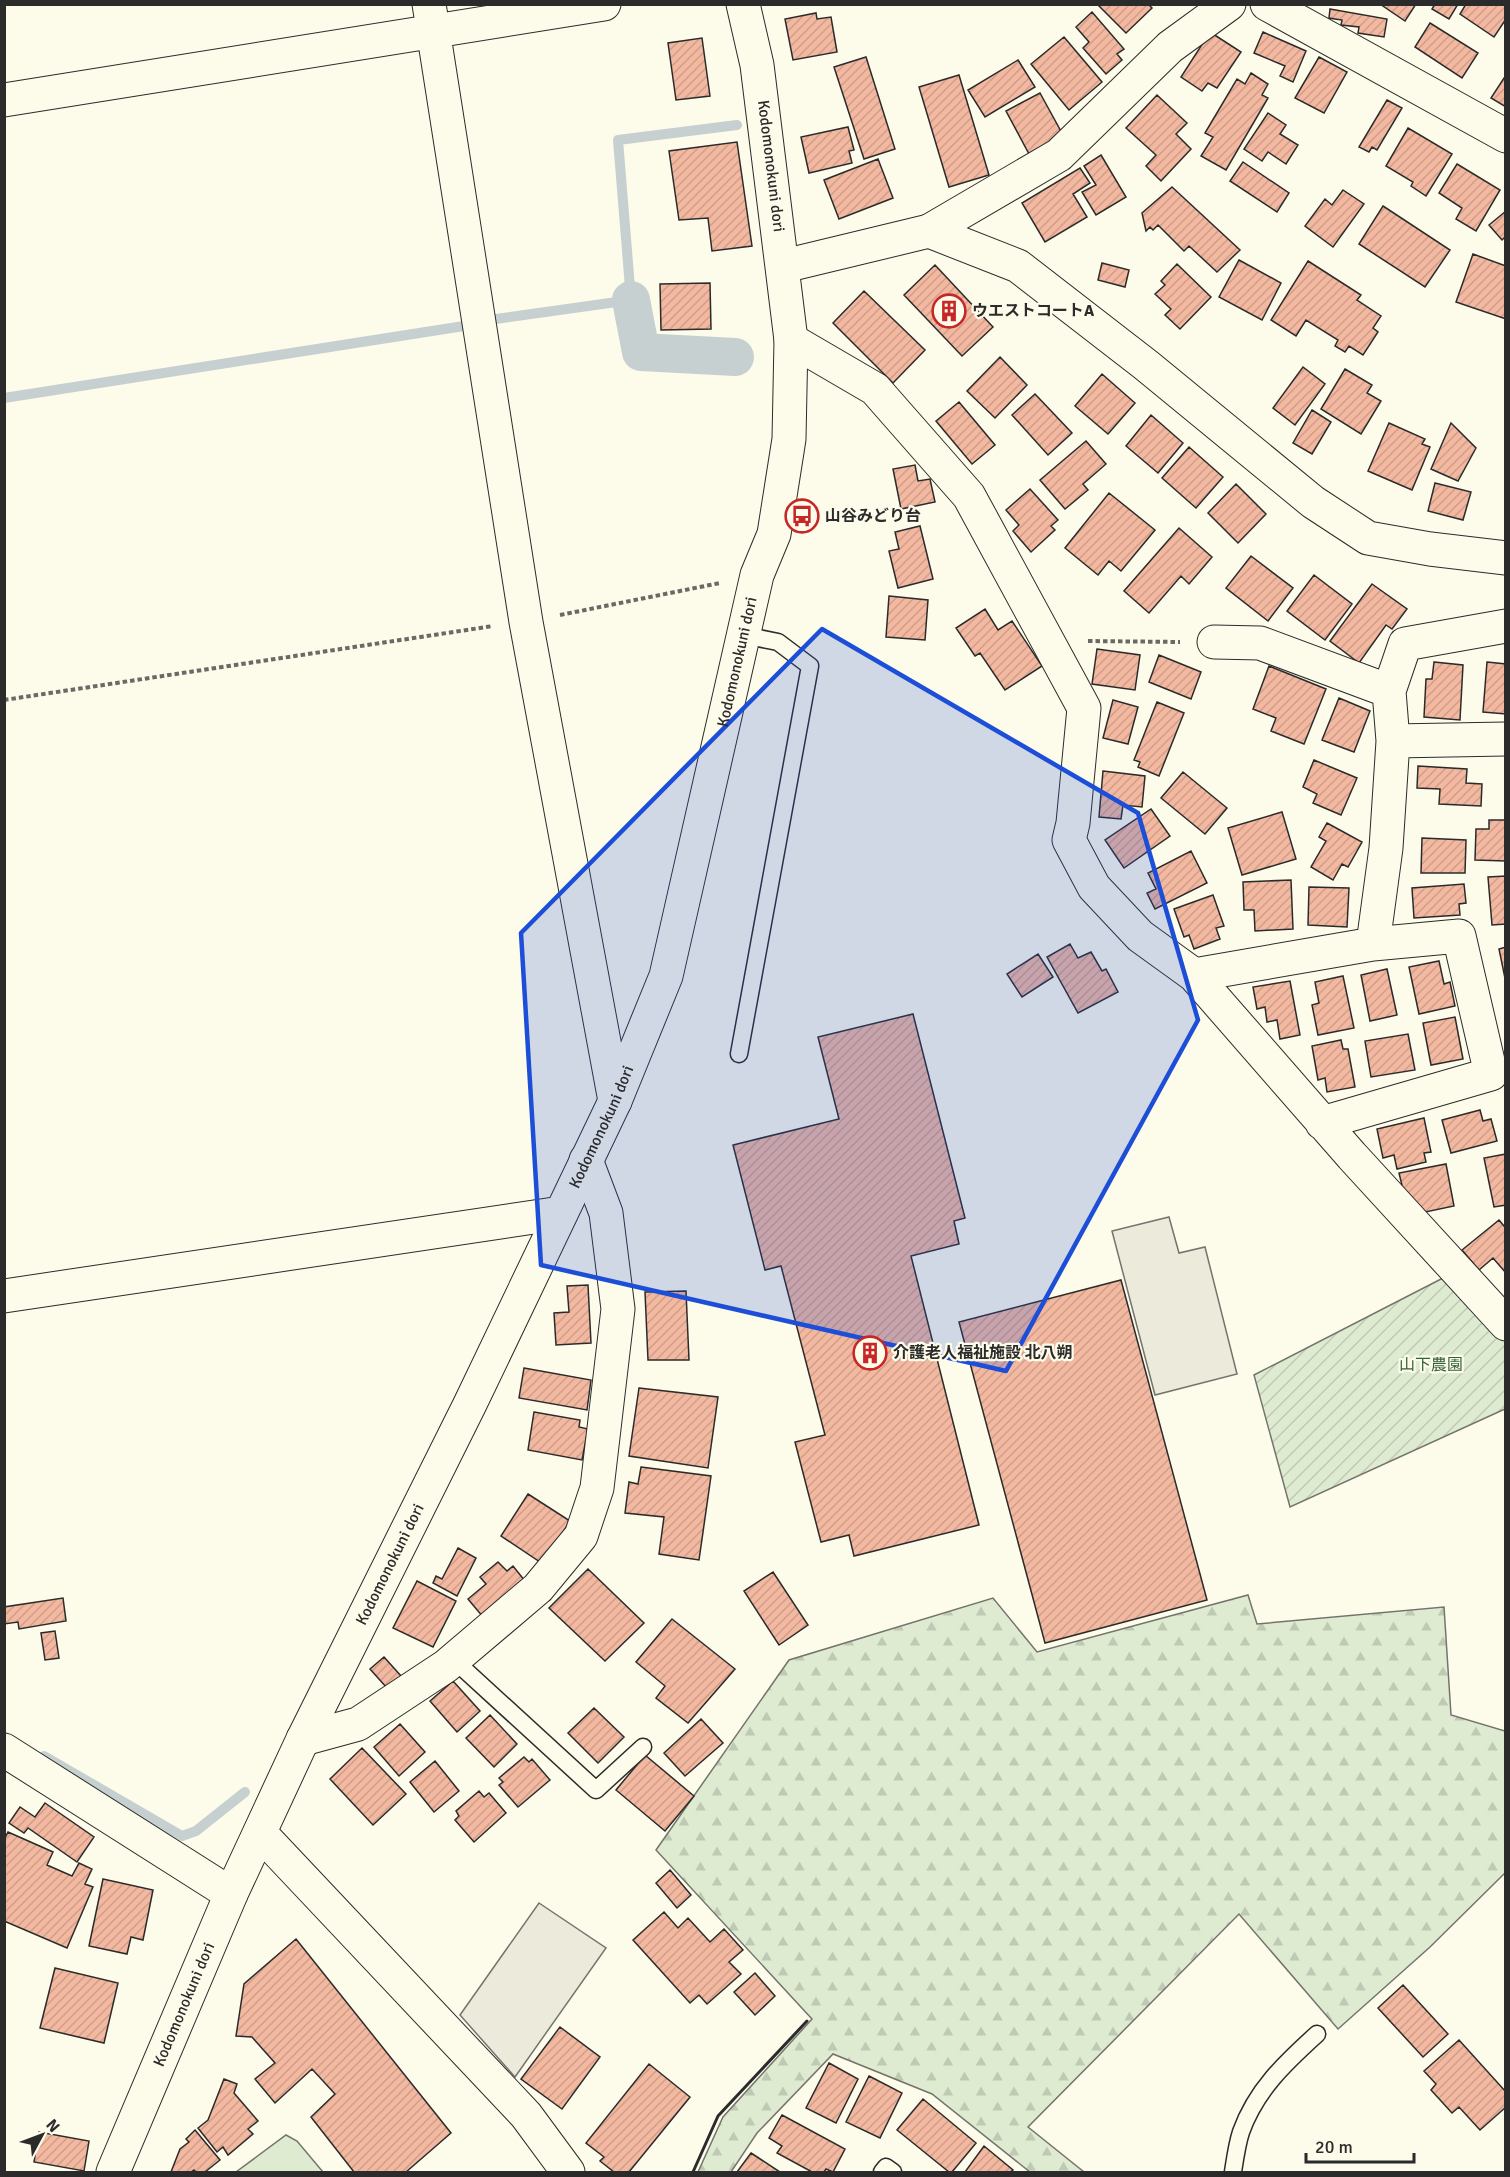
<svg xmlns="http://www.w3.org/2000/svg" width="1510" height="2177" font-family="Signika,'Noto Sans JP',sans-serif">
  <style>
    .forest { fill: url(#forest-firs); stroke: #74746e; stroke-width: 1.5 }
    .garden { fill: url(#garden-furrows); stroke: #74746e; stroke-width: 1.5 }
    .pitch { fill: #deebd1; stroke: #74746e; stroke-width: 1.5 }
    .parking { fill: #eceadb; stroke: #74746e; stroke-width: 1.5 }
    .lines { fill: none; stroke-linecap: round; stroke-linejoin: round }
    .stream { stroke: #c7d0d0; stroke-width: 10 }
    .canal { stroke: #c7d0d0; stroke-width: 38 }
    .building { fill: url(#building-hatch); stroke: #2b2b2b; stroke-width: 1.5 }
    .service-casing { stroke: #2b2b2b; stroke-width: 19 }
    .minor-casing { stroke: #2b2b2b; stroke-width: 35 }
    .tertiary-casing { stroke: #2b2b2b; stroke-width: 35 }
    .secondary-casing { stroke: #2b2b2b; stroke-width: 35 }
    .path { stroke: #6a6964; stroke-width: 4; stroke-dasharray: 4.5 3; stroke-linecap: butt }
    .service { stroke: #fdfbea; stroke-width: 16 }
    .minor { stroke: #fdfbea; stroke-width: 33 }
    .tertiary { stroke: #fdfbea; stroke-width: 33 }
    .secondary { stroke: #fdfbea; stroke-width: 33 }
    .wall { stroke: #2b2b2b; stroke-width: 3 }
    .marked { fill: #1d4ed8; fill-opacity: 0.2; stroke: #1d4ed8; stroke-width: 4.5; stroke-linejoin: round }
    .labels { text-anchor: middle; dominant-baseline: central; stroke-width: 4.5; stroke-linejoin: round; paint-order: stroke }
    .street-label { font-size: 16px; fill: #2b2b2b; stroke: #fdfbea }
    .poi-label { font-size: 16px; font-weight: bold; fill: #2b2b2b; stroke: #fdfbea; text-anchor: start }
    .park-label { font-size: 16px; fill: #34623c; stroke: #fdfbea }
  </style>
  <defs>
    <pattern id="forest-firs" width="22" height="20" patternUnits="userSpaceOnUse" patternTransform="scale(1.5)"><rect width="22" height="20" fill="#deebd1"/><path d="M5 1l3.5 6h-7zM16 11l3.5 6h-7z" fill="#bfcab4"/></pattern>
    <pattern id="garden-furrows" width="10" height="10" patternUnits="userSpaceOnUse" patternTransform="scale(1.5)"><rect width="10" height="10" fill="#deebd1"/><path d="M-1 1l2-2M0 10L10 0M9 11l2-2" fill="none" stroke="#bfcab4"/></pattern>
    <pattern id="building-hatch" width="6" height="6" patternUnits="userSpaceOnUse" patternTransform="scale(1.5)"><rect width="6" height="6" fill="#f2b8a0"/><path d="M-1 1l2-2M0 6l6-6M5 7l2-2" fill="none" stroke="#d09e8a"/></pattern>
  </defs>
  <rect width="100%" height="100%" fill="#fdfbea"/>
  <path class="forest" d="M1248,1595L1257,1624L1444,1607L1451,1715L1505,1731V1873L1430,1947L1338,2029L1239,1914L1028,2127L1084,2172H1030L932,2094L833,2054L757,2133L731,2172H698L723,2117L812,2019L656,1850L789,1660L993,1598L1037,1652Z"/>
  <path class="garden" d="M1445,1277L1505,1338V1409L1290,1507L1254,1375Z"/>
  <path class="pitch" d="M286,2135L297,2141L323,2172H236Z"/>
  <path class="parking" d="M1169,1217L1179,1253L1205,1247L1237,1374L1155,1395L1112,1231Z
    M539,1903L606,1948L515,2077L460,2015Z"/>
  <g class="lines">
    <path class="stream" d="M496,319L631,300L618,140L737,125
      M4,398L464,326
      M44,1756L182,1836L196,1831L245,1792"/>
    <path class="canal" d="M631,300L641,352L735,357"/>
  </g>
  <path class="building" d="M1097,4H1148L1152,8L1126,33Z
    M1380,4H1416L1405,21Z
    M1435,4H1458L1449,19L1432,9Z
    M1466,4H1506V19L1494,37L1460,14Z
    M1330,9L1387,19L1384,37L1358,33L1359,27L1341,25L1342,20L1329,18Z
    M1092,12L1124,49L1117,54L1122,60L1106,74L1083,48L1089,42L1076,27Z
    M816,13L817,19L831,17L837,52L793,60L785,19Z
    M1430,23L1478,53L1462,78L1415,47Z
    M1210,32L1241,52L1217,88L1208,83L1202,91L1181,77Z
    M1263,32L1306,51L1293,82L1280,76L1285,66L1254,53Z
    M1064,37L1102,82L1069,110L1031,64Z
    M702,38L710,96L676,100L668,43Z
    M866,57L895,149L864,159L834,67Z
    M1319,57L1347,72L1324,113L1295,98Z
    M1018,60L1035,87L985,117L968,90Z
    M1251,73L1268,84L1262,95L1268,98L1226,170L1201,156L1213,137L1205,133L1237,79L1245,84Z
    M959,75L989,175L949,187L919,87Z
    M1506,75V107L1491,98Z
    M1040,93L1063,135L1029,154L1006,111Z
    M1157,95L1187,123L1176,134L1191,149L1161,181L1146,166L1156,155L1126,128Z
    M1387,100L1402,108L1377,150L1372,147L1369,152L1359,147Z
    M1268,113L1286,125L1280,134L1298,145L1286,164L1268,152L1262,161L1244,149Z
    M848,127L854,150L849,151L852,163L809,173L801,137Z
    M1408,128L1452,154L1426,196L1411,186L1413,182L1386,166Z
    M737,142L752,246L712,251L708,218L679,220L669,151Z
    M1101,155L1126,197L1096,215L1082,192L1096,185L1084,166Z
    M878,159L893,198L839,219L824,180Z
    M1243,162L1289,193L1277,212L1230,181Z
    M1457,164L1500,190L1476,231L1456,219L1462,208L1439,193Z
    M1080,168L1090,183L1073,194L1087,217L1045,242L1022,203Z
    M1172,187L1240,250L1217,272L1189,246L1184,251L1158,225L1153,230L1150,227L1146,231L1142,213Z
    M1343,190L1364,204L1333,247L1305,226L1325,199L1332,205Z
    M1383,206L1450,250L1425,287L1359,244Z
    M1506,211V236L1502,240L1489,225Z
    M1473,254L1506,266V319L1456,302Z
    M1239,260L1281,283L1262,320L1219,297Z
    M1308,261L1361,295L1357,300L1381,316L1373,328L1378,332L1363,355L1349,346L1345,352L1335,346L1338,340L1306,320L1296,336L1271,320Z
    M1102,263L1129,270L1125,287L1098,280Z
    M1177,264L1211,297L1180,329L1165,315L1171,309L1155,294L1165,285L1161,281Z
    M935,265L993,327L962,356L904,295Z
    M710,283L711,329L661,330L660,284Z
    M864,291L925,350L893,383L833,323Z
    M1000,357L1027,385L995,418L967,391Z
    M1303,367L1325,384L1295,425L1273,408Z
    M1345,369L1372,385L1367,393L1381,401L1361,434L1321,409Z
    M1102,374L1135,403L1108,434L1075,406Z
    M1035,394L1072,433L1048,455L1012,415Z
    M959,402L995,445L972,464L936,421Z
    M1312,410L1331,422L1312,454L1293,443Z
    M1151,415L1183,443L1158,473L1126,446Z
    M1389,423L1425,439L1422,444L1430,447L1412,490L1368,471Z
    M1451,423L1476,448L1458,481L1431,469Z
    M1086,441L1106,464L1083,484L1088,490L1065,509L1040,480Z
    M1189,447L1223,477L1196,508L1162,478Z
    M915,465L918,481L930,479L935,502L901,509L893,469Z
    M1435,483L1471,492L1463,520L1428,511Z
    M1236,484L1266,514L1238,543L1208,513Z
    M1030,489L1058,520L1051,526L1055,530L1031,552L1013,531L1019,525L1006,510Z
    M1109,493L1155,530L1121,571L1109,561L1098,575L1065,548Z
    M920,526L933,579L898,588L889,551L899,549L895,532Z
    M1179,528L1212,557L1189,584L1181,576L1149,613L1124,591Z
    M1251,556L1293,588L1268,621L1226,588Z
    M1314,575L1352,604L1325,640L1287,611Z
    M1372,584L1407,609L1392,629L1386,625L1359,663L1330,641Z
    M889,596L928,600L925,640L886,637Z
    M985,609L998,630L1012,621L1042,666L1005,690L980,653L975,656L956,628Z
    M1097,649L1140,655L1135,690L1092,684Z
    M1159,655L1201,672L1191,699L1149,682Z
    M1434,662L1463,665L1460,720L1424,717L1426,679H1432Z
    M1487,662L1506,664V714L1483,712Z
    M1269,666L1326,689L1304,744L1271,731L1276,718L1253,709Z
    M1339,698L1370,711L1354,752L1322,740Z
    M1113,700L1138,707L1128,744L1103,738Z
    M1157,702L1184,713L1159,776L1138,767L1140,762L1134,760Z
    M1314,760L1357,778L1341,815L1313,803L1317,794L1303,787Z
    M1418,766L1467,769L1466,783L1482,784L1481,806L1439,804L1440,789L1417,788Z
    M1103,771L1145,776L1142,807L1123,805L1121,819L1099,817Z
    M1183,772L1227,808L1205,834L1161,798Z
    M1151,809L1170,836L1124,868L1105,840Z
    M1282,812L1296,859L1242,875L1228,828Z
    M1489,820H1506V861L1475,860L1476,829H1489Z
    M1327,823L1362,842L1348,867L1342,864L1333,880L1311,867L1326,841L1319,837Z
    M1422,838L1466,840L1465,873H1421Z
    M1191,851L1207,883L1155,909L1147,893L1156,889L1148,873Z
    M1506,876V924L1492,925L1488,877Z
    M1291,880L1293,929L1255,931L1254,910H1244L1243,882Z
    M1464,884L1466,903L1459,904L1460,915L1414,918L1412,888Z
    M1309,887L1349,888L1347,927L1308,925Z
    M1213,895L1224,926L1216,928L1220,939L1194,949L1189,935L1184,937L1174,909Z
    M1070,944L1078,958L1091,952L1102,971L1106,969L1118,992L1078,1013L1047,957Z
    M1506,947V983L1499,949Z
    M1038,954L1053,977L1022,997L1007,974Z
    M1439,961L1444,984L1450,982L1455,1006L1419,1014L1409,967Z
    M1387,969L1397,1015L1370,1021L1361,975Z
    M1343,976L1354,1028L1318,1035L1312,1005L1319,1003L1315,982Z
    M1290,981L1300,1035L1280,1039L1277,1020L1267,1022L1265,1007L1257,1009L1253,987Z
    M913,1014L965,1218L954,1221L959,1244L911,1256L979,1525L854,1556L849,1535L821,1542L795,1442L825,1435L781,1266L765,1270L733,1145L839,1119L818,1037Z
    M1455,1017L1463,1059L1431,1065L1423,1023Z
    M1408,1034L1415,1070L1371,1077L1365,1041Z
    M1341,1040L1343,1049H1348L1355,1087L1327,1092L1325,1078L1318,1080L1312,1046Z
    M1480,1110L1483,1121L1491,1119L1497,1141L1451,1153L1442,1120Z
    M1424,1118L1431,1152L1424,1153L1426,1162L1397,1169L1394,1155L1383,1158L1377,1129Z
    M1506,1154V1205L1494,1207L1484,1158Z
    M1446,1164L1454,1206L1416,1214L1406,1202L1399,1173Z
    M1499,1220L1504,1226L1506,1225V1273L1493,1258L1479,1270L1462,1250Z
    M1121,1280L1207,1600L1045,1643L959,1322Z
    M588,1285L591,1343L556,1345L554,1313L569,1312L567,1286Z
    M686,1291L689,1360H648L645,1292Z
    M524,1368L591,1380L587,1410L519,1398Z
    M639,1388L718,1397L708,1468L629,1456Z
    M534,1412L580,1420L579,1427L588,1429L582,1460L528,1450Z
    M641,1467L711,1476L699,1560L659,1554L664,1517L625,1513L629,1482L638,1484Z
    M528,1494L570,1521L543,1564L501,1536Z
    M458,1548L476,1558L457,1596L433,1583L436,1576L442,1579Z
    M498,1562L507,1571L513,1566L525,1581L483,1617L468,1599L486,1584L480,1577Z
    M588,1569L644,1623L605,1661L549,1608Z
    M773,1572L808,1625L779,1645L744,1591Z
    M417,1581L456,1601L433,1647L393,1628Z
    M63,1598L66,1621L19,1629L18,1622L4,1624V1607Z
    M672,1619L735,1669L688,1723L656,1698L665,1686L636,1662Z
    M55,1631L59,1658L45,1660L41,1633Z
    M384,1657L401,1676L387,1688L370,1669Z
    M453,1681L480,1711L457,1732L430,1701Z
    M594,1708L624,1737L598,1763L568,1733Z
    M490,1715L517,1744L494,1767L466,1738Z
    M701,1719L723,1743L685,1776L664,1753Z
    M400,1724L425,1752L399,1776L374,1747Z
    M362,1748L406,1794L373,1825L330,1779Z
    M645,1755L694,1796L665,1831L616,1790Z
    M524,1757L529,1762L532,1759L550,1780L518,1807L499,1785L503,1782L499,1778Z
    M435,1761L459,1791L434,1812L410,1782Z
    M479,1791L484,1797L489,1793L506,1813L474,1842L455,1820L459,1816L456,1811Z
    M45,1803L94,1837L77,1862L28,1828L24,1833L9,1823L20,1807L35,1817Z
    M8,1832L53,1852L47,1865L72,1876L79,1863L92,1869L85,1884L93,1887L67,1948L4,1921V1840Z
    M670,1870L691,1895L677,1908L656,1883Z
    M103,1879L153,1890L143,1940L131,1937L127,1954L89,1946Z
    M664,1912L678,1928L688,1918L710,1942L724,1929L743,1950L729,1962L741,1974L707,2004L699,1995L690,2003L633,1940Z
    M296,1939L451,2133L406,2172H354L311,2117L335,2094L312,2069L275,2103L255,2079L275,2063L252,2037L236,2036L244,1984Z
    M55,1968L118,1983L104,2043L40,2028Z
    M755,1973L775,1996L755,2015L734,1992Z
    M1403,1985L1448,2034L1423,2057L1378,2008Z
    M560,2027L600,2057L562,2109L521,2079Z
    M1459,2040L1506,2092V2107L1480,2130L1459,2107L1452,2113L1431,2090L1436,2084L1424,2071Z
    M829,2063L858,2079L836,2123L806,2108Z
    M649,2064L690,2097L629,2172H614L600,2161L604,2157L586,2143Z
    M869,2076L902,2093L880,2138L846,2122Z
    M224,2079L237,2084L234,2093L258,2121L248,2129L253,2134L228,2155L223,2147L217,2152L198,2128L208,2120Z
    M923,2099L976,2143L952,2172H949L897,2130Z
    M782,2115L845,2149L833,2172L826,2169L824,2172H812L777,2153L782,2146L769,2138Z
    M195,2130L220,2160L205,2172H196L194,2170L191,2172H171L180,2149L189,2142L186,2139Z
    M39,2132L89,2141L84,2171L34,2162Z
    M984,2146L1013,2170L1010,2172H965Z
    M751,2153L780,2172H737Z"/>
  <g class="lines">
    <g class="service-casing">
      <path id="service" d="M739,1054L810,666L778,642L743,635
        M454,1660L596,1790L643,1747
        M882,2172L886,2167L893,2172
        M1233,2172C1235,2159 1237,2144 1241,2132C1256,2090 1285,2063 1317,2034"/>
    </g>
    <g class="minor-casing">
      <path id="minor" d="M429,4L526,622L615,1101
        M1267,4L1506,136
        M4,100L604,4
        M929,231L1059,155L1170,47L1229,4
        M791,340L875,389L969,496L1084,708L1073,823L1069,840L1094,887L1140,936L1194,975L1352,1156L1506,1324
        M1214,642L1260,643L1389,691
        M1393,741L1506,739
        M1373,944L1386,848L1393,741L1389,691L1405,644L1506,626
        M1194,975L1373,944L1459,936L1491,1074L1322,1123
        M4,1296L561,1213
        M303,1739L358,1724L446,1666L538,1588L581,1536L597,1488L618,1309L606,1213L586,1160
        M4,1750L231,1894
        M261,1834L526,2115L568,2172"/>
    </g>
    <g class="tertiary-casing">
      <path id="tertiary" d="M784,266L929,231L1018,266L1146,365L1313,502L1368,538L1430,549L1506,558"/>
    </g>
    <g class="secondary-casing">
      <g id="secondary">
        <path id="s1" d="M113,2172L231,1894L303,1739L470,1404L615,1101L666,976L757,575L774,534L789,439L791,340L757,65L743,4"/>
      </g>
    </g>
    <path class="path" d="M560,615L720,583
      M1088,641L1180,642
      M4,700L493,626"/>
    <use href="#service" class="service"/>
    <use href="#minor" class="minor"/>
    <use href="#tertiary" class="tertiary"/>
    <use href="#secondary" class="secondary"/>
    <path class="wall" d="M693,2172L718,2116L807,2021"/>
  </g>
  <path class="marked" d="M822,629L1138,813L1198,1020L1006,1371L541,1265L521,933Z"/>
  <defs>
    <g id="building-ring" transform="scale(1.725)"><circle r="9.5" fill="#fdfbea" stroke="#c62828" stroke-width="1.5"/><path d="M-4-6H4V6H1V3H-1V6H-4ZM-2.5-4.3h1.7v1.8h-1.7ZM.8-4.3h1.7v1.8H.8ZM-2.5-1h1.7V.8h-1.7ZM.8-1h1.7V.8H.8Z" fill="#c62828"/></g>
    <g id="bus-ring" transform="scale(1.725)"><circle r="9.5" fill="#fdfbea" stroke="#c62828" stroke-width="1.5"/><path d="M-5-6H5V4H4V6H2V4H-2V6H-4V4H-5ZM-3.5-4V0h7V-4ZM-3.5 1.2v1.5H-2V1.2ZM2 1.2v1.5H3.5V1.2Z" fill="#c62828"/></g>
  </defs>
  <g fill-rule="evenodd">
    <use href="#building-ring" x="949" y="311"/>
    <use href="#bus-ring" x="802" y="516"/>
    <use href="#building-ring" x="870" y="1353"/>
  </g>
  <g class="labels">
    <g class="street-label">
      <text transform="translate(771 166) rotate(83)">Kodomonokuni dori</text>
      <text stroke="none"><textPath href="#s1" startOffset="1640">Kodomonokuni dori</textPath></text>
      <text stroke="none"><textPath href="#s1" startOffset="1154">Kodomonokuni dori</textPath></text>
      <text stroke="none"><textPath href="#s1" startOffset="668">Kodomonokuni dori</textPath></text>
      <text stroke="none"><textPath href="#s1" startOffset="182">Kodomonokuni dori</textPath></text>
    </g>
    <g class="poi-label">
      <text x="972" y="311">ウエストコートA</text>
      <text x="825" y="516">山谷みどり台</text>
      <text x="893" y="1353">介護老人福祉施設 北八朔</text>
    </g>
    <g class="park-label">
      <text x="1431" y="1365">山下農園</text>
    </g>
  </g>
  <rect width="1510" height="2177" fill="none" stroke="#2b2b2b" stroke-width="12"/>
  <g transform="translate(42 2135) rotate(49)" stroke="#fdfbea" stroke-width="4.5" paint-order="stroke">
  <path d="M0-4.5L10 22L0 15L-10 22Z" fill="#2b2b2b"/>
  <text y="-9" font-size="16" font-weight="bold" text-anchor="middle" fill="#2b2b2b">N</text>
  </g>
  <path d="M1306 2153v9h108v-9" fill="none" stroke="#2b2b2b" stroke-width="3"/>
  <text x="1315" y="2153" font-size="18" fill="#2b2b2b" stroke="#fdfbea" stroke-width="4.5" paint-order="stroke">20 m</text>
</svg>
